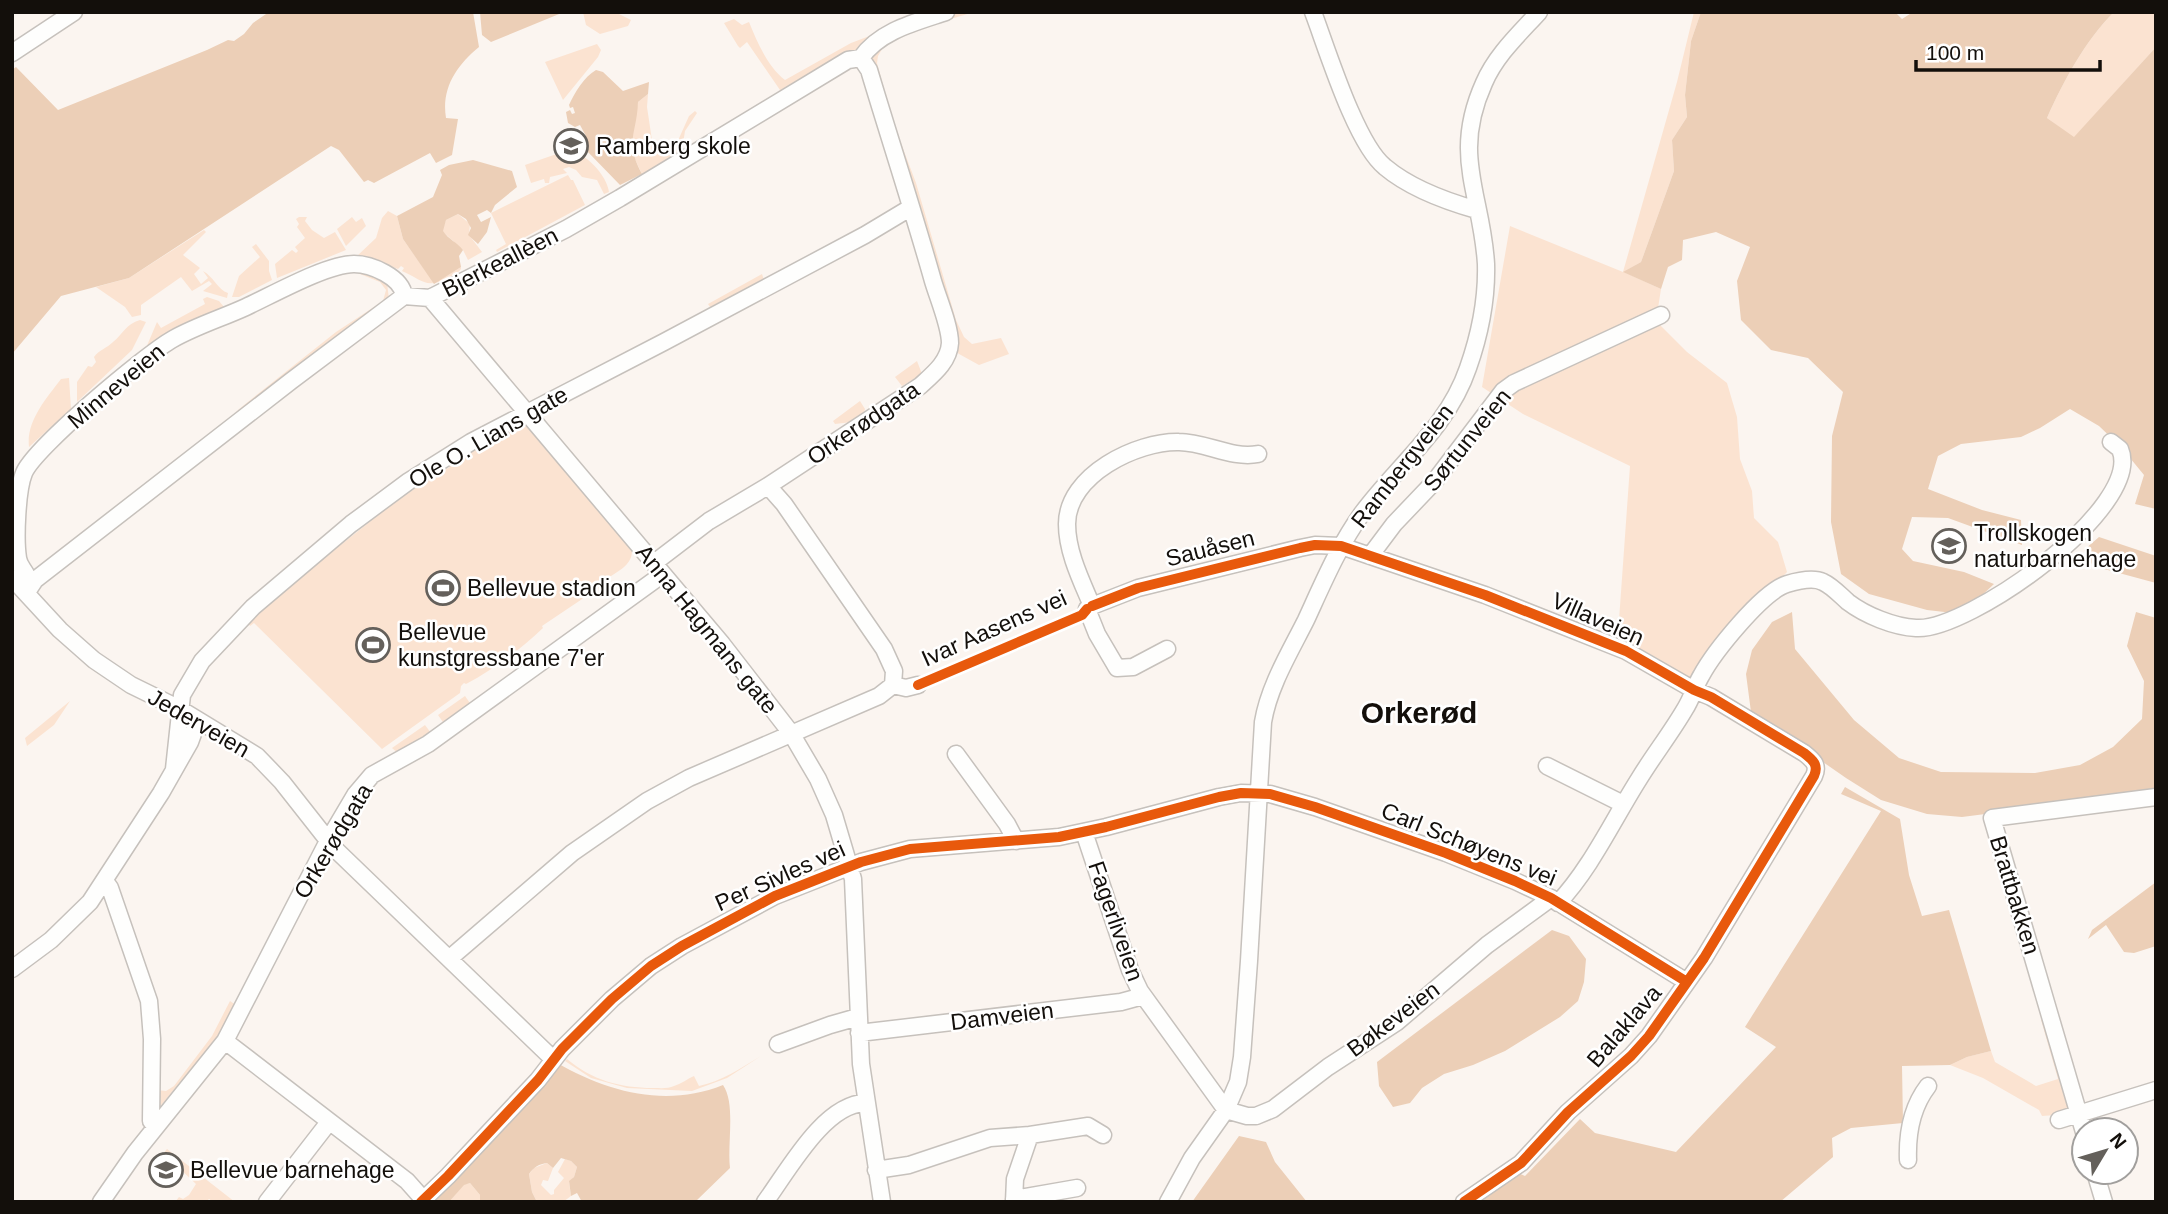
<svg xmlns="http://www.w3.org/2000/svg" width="2168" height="1214" font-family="Arial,sans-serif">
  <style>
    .green { fill: #fbe3d1 }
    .forest { fill: #eccfb7 }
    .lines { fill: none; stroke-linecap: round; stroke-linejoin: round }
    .minor-casing { stroke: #c6c1bc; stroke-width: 19 }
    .minor { stroke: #fefefd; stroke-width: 16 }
    .cycleway-casing { stroke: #fff; stroke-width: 15 }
    .cycleway { stroke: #e8590c; stroke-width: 10 }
    .labels { text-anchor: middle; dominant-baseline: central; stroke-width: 5; stroke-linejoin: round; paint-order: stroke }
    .poi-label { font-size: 23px; fill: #130f0b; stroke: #fff; text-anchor: start }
    .street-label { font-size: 23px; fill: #130f0b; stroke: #fff }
    .district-label { font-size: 30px; font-weight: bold; fill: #130f0b; stroke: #fff }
  </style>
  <rect width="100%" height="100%" fill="#fbf5f0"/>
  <path class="green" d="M583,12H615L631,20L628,26L600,34L586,25Z
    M956,12H974L931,25L885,44L878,56L877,63L893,122L916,183L956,320L964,337L972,344L1001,338L1009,354L979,365L959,354L954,349L869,58L870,51L925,22Z
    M1694,12H1701L1691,41L1685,95L1687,117L1672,140L1674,171L1641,262L1624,272L1661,289L1656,321L1687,352L1727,383L1737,417L1740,459L1752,491L1754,518L1778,542L1787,572L1724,639L1688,682L1617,648L1630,466L1523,414L1482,387L1510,226L1623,272L1677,82Z
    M2114,12H2156V47L2074,138L2047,118C2064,80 2085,41 2114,12Z
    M734,19L742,25L749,22C757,42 768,67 785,80L851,43L880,32L862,48L783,91L780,90L747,42L740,48L738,46L724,23Z
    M597,44L601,50L598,57L563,100L545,62Z
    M648,94L647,107L653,147L667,148L676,145L689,116L695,111L697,113L685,131L682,150L642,174L632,153V132L638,102Z
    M568,150C585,152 607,175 609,192L604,194L597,180L582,177L576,170L569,167L563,169L567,173L550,177L549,183H545L544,179L531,183L525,165Z
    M568,175L571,180H573L585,205L497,252L496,250L506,244L491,213Z
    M388,211L397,216L403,239L434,283L461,267V269C457,274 452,276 446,279C425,289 421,279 402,271L404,268L401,266L398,269L374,260L356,257L376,238L382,218Z
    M458,214L470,224L469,235L482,252L468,260L463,250L442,231L446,220Z
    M299,217H307L305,221L312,230L324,238L335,232L346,250L277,278L275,264L292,250L296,253L298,251L295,247L305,238L297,227L299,224L296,219Z
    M352,217L356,222L362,218L366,226L346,246L337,229Z
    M204,230L206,232L183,255L200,268L194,274L201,284L208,278L203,271C213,276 218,290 228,293L227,298L203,291L212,284L209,281L192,291L181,277L141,305V315L132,317L125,307L96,287L129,278Z
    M256,244L269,261V271L272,280L239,297H232L239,276L260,257L252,247Z
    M359,271L387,283L389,299L298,368L234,413L336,332L383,301L386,290L380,282L355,272Z
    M762,274L764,280L710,307L708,304Z
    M207,297L219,301L224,307L186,324L146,348L157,322L161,328L205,304L203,299Z
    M140,320L146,322L132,350L77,402V382L88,366L92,367L96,362L94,357C99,350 107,348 113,342C123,334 126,324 140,320Z
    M917,361L922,374L902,386L895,377Z
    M69,378L71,409L29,447C26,421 46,399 61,379Z
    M860,401L865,409L864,413L852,422L835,424L833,421Z
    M520,425L529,427L632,551C632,566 616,572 605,580L606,583L542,626L543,628C520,650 494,669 466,684L464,683L461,686L460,693L382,749L254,623L250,626L248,623L297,578L303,575L382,512L442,469L449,468L450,464Z
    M465,696L472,706L445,725L438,715Z
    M70,701L54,725L27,746L25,738Z
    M425,725L431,733L399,754L392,748Z
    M230,1001L236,1005L216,1039L158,1109L157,1090L166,1091L174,1086L212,1036Z
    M2046,1018L2072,1111L2070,1114L2042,1116L2039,1110L1983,1078L1950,1065L1967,1057L1991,1051L1995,1062L2036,1086L2058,1079L2041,1020Z
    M761,1056L727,1078L692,1091L627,1088L591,1078L565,1061L567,1059C592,1080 620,1088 653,1088C660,1088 668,1089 674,1086C681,1084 687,1079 694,1076L699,1086C722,1081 741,1068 761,1056Z
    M167,1149L235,1202H214L209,1199L206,1202H175L179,1197L183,1199L189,1195L196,1184L178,1167L175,1170L163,1161L162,1155Z
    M565,1159L571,1161L577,1167L574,1177L569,1182L571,1196L563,1202H537L532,1192L529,1174L534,1168L547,1163L553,1168L548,1181L543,1180L541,1185L551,1195L554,1194V1190L564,1178L558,1172Z
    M470,1183L480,1195V1202H449L464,1184Z"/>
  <path class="forest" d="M269,12H473L479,47C457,65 441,88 446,118L458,119L452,155L436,163L430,153L374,183L368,180L364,182L339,150L331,146L129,278L61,296L12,354V70L16,67L58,110L207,50L228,40L234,41L244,34L253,23Z
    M480,12H564L491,42L482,35Z
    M1701,12H1895L1902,19L1913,12H2114C2085,41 2064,80 2047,118L2074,137L2156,47V509L2135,504L2144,475L2121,447L2099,426L2070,409L2040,428L2021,437L1961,444L1938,456L1928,489L1982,510L2021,520L2022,545L1948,518L1912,517L1902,549L1913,561L1964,572L1994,584L1962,614L1927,610L1869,594L1841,574L1831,522L1832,436L1843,392L1808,358L1771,350L1741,320L1737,281L1750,247L1716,232L1683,240L1682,260L1668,267L1661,289L1623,272L1641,262L1674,171L1672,140L1687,117L1685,95L1691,41Z
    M596,70L603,72L623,91L649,82L648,94L638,102C637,134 624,141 642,174L620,185L587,151L580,139L586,136L580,125L575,127L568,123L566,112L570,110L572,114L575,113L573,107L570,108L569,105C575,92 584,77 596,70Z
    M473,160L512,171L517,187L495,205L491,213L487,210L477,215L481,222L491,217L487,232L478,244L468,235L471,228L466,219L458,214L446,220L443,231C449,240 457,242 463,250L459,256L461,267L434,284L403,239L397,216L433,197L442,175L440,170L449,165Z
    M2099,537L2156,556V583L2093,566L2084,550Z
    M1792,612L1795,649L1854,720L1899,758L1941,772L2035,773L2080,765L2113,747L2142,719L2144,681L2127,646L2136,612L2156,618V792L1962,817L1927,814L1881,800L1846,778L1751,712L1746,674L1752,650L1772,622Z
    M1845,787L1900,819L1909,875L1922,916L1949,910L1991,1051L1967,1057L1950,1065L1902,1066L1903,1123L1851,1128L1832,1138L1833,1157L1780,1202H1475L1516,1172L1525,1176L1580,1119L1595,1133L1676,1152L1776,1047L1745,1027L1881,811L1841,794Z
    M2156,882V946L2134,953L2124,952L2106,925L2088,939L2092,930Z
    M1552,930L1569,936L1586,959L1584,982L1578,1001L1560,1017L1505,1051L1473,1065L1444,1074L1422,1088L1410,1103L1393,1107L1379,1086L1377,1062Z
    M557,1063C608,1092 666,1108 723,1085C736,1104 727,1144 730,1168L695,1202H582L577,1193L571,1196L569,1181L574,1177L577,1167L571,1161L561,1158L553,1168L547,1163C539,1164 534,1167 529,1174L532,1192L537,1202H480V1195L470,1183L464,1185L449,1202H425Z
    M1239,1136L1266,1142L1275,1162L1307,1202H1192Z"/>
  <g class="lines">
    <g class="minor-casing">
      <path id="minor" d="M1313,12C1327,49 1356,144 1385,167C1410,188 1445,201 1477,210
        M12,53L74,12
        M861,58C879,31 916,22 946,12
        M430,298L722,644L791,733L818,779L834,815L853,879L861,1064L882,1202
        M1370,556L1394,524L1434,482L1503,391L1514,383L1661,315
        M654,563L709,521L768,486L920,386C932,375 949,362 950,343C950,326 938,298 933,281C913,210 890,140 869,70L861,58
        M12,578L60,630L94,660L131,685L180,709L257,756L282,782L334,848L553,1059
        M27,592L35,580L291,381L404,296L430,298L566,229L620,198L848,60L861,58
        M27,592C27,587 29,580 27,576C24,569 19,566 18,558C15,539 17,490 24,473C34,448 146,354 173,339C196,326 222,318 246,307C272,295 327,264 354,264C371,264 402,277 404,296
        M1092,606L1138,588L1300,548L1315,545L1341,546L1485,595L1626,651L1694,690L1711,697L1804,753C1813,760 1819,765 1814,776L1704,958L1649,1036L1631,1056L1568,1112L1521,1163L1464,1202
        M1167,649L1133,667L1117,668L1097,634L1087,609L1092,606C1081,580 1067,552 1067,524C1067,475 1137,441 1179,442C1206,442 1231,459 1258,454
        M893,685L906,688L918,685
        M956,754L1007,824L1016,841
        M1547,766L1623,804
        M174,769L182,695L202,661L253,607L351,524L409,481L471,442L664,342L865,235L910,208
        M1084,832L1130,970L1140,991L1226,1110L1247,1116H1256L1273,1109L1328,1067L1397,1022L1487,945L1551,898
        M105,881L110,888L149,1001L152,1039L151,1121L156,1126
        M1558,903C1591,868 1613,820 1639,779C1653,756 1671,733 1685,709C1692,698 1695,686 1701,676C1714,652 1762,592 1787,584C1797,581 1813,577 1823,582C1832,586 1840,595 1848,602C1865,615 1894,627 1916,628C1967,632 2145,507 2120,449L2111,442
        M450,958L572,853L647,801L689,778L879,696L893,685L894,671L884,649L784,504L768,486
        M12,969L51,940L90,902L161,793L190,742L198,720
        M859,1033L1121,1002L1143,996
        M225,1041L407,1181L423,1199
        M778,1044L830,1025L858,1017
        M2059,1120L2156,1090
        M2084,1132L1992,818L2156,797
        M1030,1135L1088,1126L1103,1135
        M1908,1160C1907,1133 1911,1108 1928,1086
        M876,1170L909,1165L990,1138L1030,1135L1015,1179L1014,1202
        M2095,1172L2104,1202
        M1014,1199L1077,1188
        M101,1202L135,1153L225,1041L329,839L355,795L372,775L428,744L663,574
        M267,1202L329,1122
        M421,1202L448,1176L538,1080L562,1049L612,999L651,966L682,946L775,896L861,862L910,849L1059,837L1106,827L1219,797L1241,793L1270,794L1315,807L1446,853L1515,881L1551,898L1687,982
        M765,1202C788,1171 824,1104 865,1103
        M1168,1202L1192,1158L1226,1110L1238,1082L1242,1057L1249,961L1263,722C1269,686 1290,652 1306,620C1323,583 1339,545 1363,512C1399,464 1448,427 1468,368C1480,334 1487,300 1486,264C1482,194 1451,156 1484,83C1496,55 1519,34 1539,12"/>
    </g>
    <use href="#minor" class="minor"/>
    <g class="cycleway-casing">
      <path id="cycleway" d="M1092,606L1138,588L1300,548L1315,545L1341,546L1485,595L1626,651L1694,690L1711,697L1804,753C1813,760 1819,765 1814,776L1704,958L1649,1036L1631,1056L1568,1112L1521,1163L1464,1202
        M918,685L1082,615L1087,609
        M421,1202L448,1176L538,1080L562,1049L612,999L651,966L682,946L775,896L861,862L910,849L1059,837L1106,827L1219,797L1241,793L1270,794L1315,807L1446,853L1515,881L1551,898L1687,982"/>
    </g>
    <use href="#cycleway" class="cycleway"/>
  </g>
  <defs>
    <g id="school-ring" transform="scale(1.75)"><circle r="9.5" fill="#fff" stroke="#64605b" stroke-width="1.5"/><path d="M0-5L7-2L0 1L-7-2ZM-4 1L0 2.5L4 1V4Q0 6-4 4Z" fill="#64605b"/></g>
    <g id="stadium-ring" transform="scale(1.75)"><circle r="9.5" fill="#fff" stroke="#64605b" stroke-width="1.5"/><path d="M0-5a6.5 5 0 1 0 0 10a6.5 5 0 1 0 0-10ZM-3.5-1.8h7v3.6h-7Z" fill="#64605b"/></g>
  </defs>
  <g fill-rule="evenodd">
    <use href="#school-ring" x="571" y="146"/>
    <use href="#school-ring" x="1949" y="546"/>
    <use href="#stadium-ring" x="443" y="588"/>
    <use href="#stadium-ring" x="373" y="645"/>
    <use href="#school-ring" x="166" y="1170"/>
  </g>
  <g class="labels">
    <g class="poi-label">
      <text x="596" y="146">Ramberg skole</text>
      <text x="1974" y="533">Trollskogen<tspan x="1974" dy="26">naturbarnehage</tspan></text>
      <text x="467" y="588">Bellevue stadion</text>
      <text x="398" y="632">Bellevue<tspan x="398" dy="26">kunstgressbane 7'er</tspan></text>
      <text x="190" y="1170">Bellevue barnehage</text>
    </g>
    <g class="street-label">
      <text transform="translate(500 262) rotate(-27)">Bjerkeallèen</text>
      <text transform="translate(116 386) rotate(-40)">Minneveien</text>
      <text transform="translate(863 423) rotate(-34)">Orkerødgata</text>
      <text transform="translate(488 437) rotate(-30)">Ole O. Lians gate</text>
      <text transform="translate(1467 440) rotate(-51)">Sørtunveien</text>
      <text transform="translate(1402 466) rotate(-52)">Rambergveien</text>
      <text transform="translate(1210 548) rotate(-14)">Sauåsen</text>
      <text transform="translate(1598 619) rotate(24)">Villaveien</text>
      <text transform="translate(994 628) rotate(-24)">Ivar Aasens vei</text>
      <text transform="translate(707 629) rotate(51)">Anna Hagmans gate</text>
      <text transform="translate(199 723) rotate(30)">Jederveien</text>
      <text transform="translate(333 841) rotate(-59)">Orkerødgata</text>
      <text transform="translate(1469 844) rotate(22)">Carl Schøyens vei</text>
      <text transform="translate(780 876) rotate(-24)">Per Sivles vei</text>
      <text transform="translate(2015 895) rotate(73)">Brattbakken</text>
      <text transform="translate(1116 921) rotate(71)">Fagerliveien</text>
      <text transform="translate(1002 1016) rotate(-7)">Damveien</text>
      <text transform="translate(1393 1019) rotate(-37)">Bøkeveien</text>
      <text transform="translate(1624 1026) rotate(-49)">Balaklava</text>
    </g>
    <g class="district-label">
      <text x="1419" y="712">Orkerød</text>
    </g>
  </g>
  <rect width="2168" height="1214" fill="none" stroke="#130f0b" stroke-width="28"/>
  <g transform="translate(2105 1151) rotate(52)"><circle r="33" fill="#ffffff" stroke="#a19f9d" stroke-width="2"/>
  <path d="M0-5L12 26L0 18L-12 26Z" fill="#64605b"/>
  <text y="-10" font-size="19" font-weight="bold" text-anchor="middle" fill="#130f0b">N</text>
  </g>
  <path d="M1916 60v10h184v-10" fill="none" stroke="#130f0b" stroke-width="3.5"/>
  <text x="1926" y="60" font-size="21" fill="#130f0b" stroke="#ffffff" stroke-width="5" paint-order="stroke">100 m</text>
</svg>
